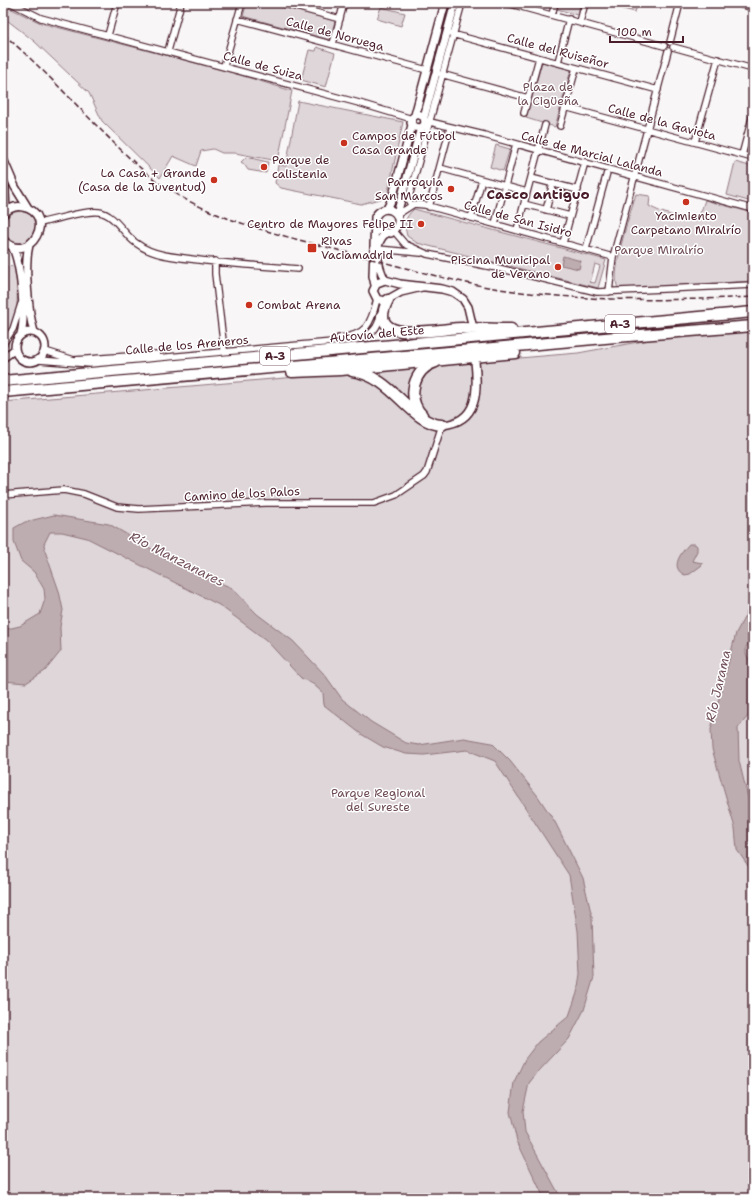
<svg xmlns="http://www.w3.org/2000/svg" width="756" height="1201" font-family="'Shantell Sans',sans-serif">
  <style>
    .green { fill: #ded6d9; stroke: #947a82; fill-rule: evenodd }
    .water { fill: #bdadb0; stroke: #8f747b }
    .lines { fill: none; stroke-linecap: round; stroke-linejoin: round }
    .minor-casing { stroke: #4a1f2b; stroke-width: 8 }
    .tertiary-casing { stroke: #4a1f2b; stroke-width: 10 }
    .secondary-casing { stroke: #4a1f2b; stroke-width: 10 }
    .motorway-casing { stroke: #4a1f2b; stroke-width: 13 }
    .minor { stroke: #fff; stroke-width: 5.5 }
    .tertiary { stroke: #fff; stroke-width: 7 }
    .secondary { stroke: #fff; stroke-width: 7 }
    .motorway { stroke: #fff; stroke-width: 10 }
    .rail { stroke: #4a1f2b; stroke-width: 1.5; stroke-dasharray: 6 3; stroke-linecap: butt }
    .poi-dot { fill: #c8321e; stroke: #fff; stroke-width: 1.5 }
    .labels { text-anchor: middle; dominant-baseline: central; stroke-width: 3; stroke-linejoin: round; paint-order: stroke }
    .shield { fill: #fff; stroke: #80626b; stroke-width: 1 }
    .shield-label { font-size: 11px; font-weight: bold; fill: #4a1f2b }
    .street-label { font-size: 12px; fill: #4a1f2b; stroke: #fff }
    .park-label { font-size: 12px; fill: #6f4d56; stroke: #fff }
    .poi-label { font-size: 12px; fill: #4a1f2b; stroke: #fff; text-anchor: start }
    .water-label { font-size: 13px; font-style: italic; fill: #72515a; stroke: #fff }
    .quarter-label { font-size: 14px; font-weight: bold; fill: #4a1f2b; stroke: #fff }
  </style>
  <rect width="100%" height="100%" fill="#f8f6f7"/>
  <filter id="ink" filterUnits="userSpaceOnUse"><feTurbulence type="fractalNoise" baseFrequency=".025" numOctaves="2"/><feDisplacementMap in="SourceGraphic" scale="8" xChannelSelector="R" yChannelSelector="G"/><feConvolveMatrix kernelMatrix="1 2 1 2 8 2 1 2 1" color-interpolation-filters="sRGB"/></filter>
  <g filter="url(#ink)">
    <path class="green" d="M247,3H268L335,21L330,40L243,16Z
      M559,3H581L577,15L557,9Z
      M607,3H638L635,12L607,5Z
      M3,5L41,23L234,73L292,91L278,161L235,153H222L213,149L201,151L196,166L173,156L160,178L102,121L89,93L34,41L3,17Z
      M381,7L405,13L401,26L377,19Z
      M317,47L335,53L326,87L301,80L309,50L316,51Z
      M542,62L571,70L555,127L526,118Z
      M298,101L403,122L387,197L361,204L281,188L275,183L278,165L286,166Z
      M751,134H753V155L746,152Z
      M496,145L510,149L503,171L490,167Z
      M246,157L268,162L266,173L248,170L244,164L241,162Z
      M735,162L753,167L752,202L727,195Z
      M636,194L650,196L649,206C663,214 685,221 700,214L705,200L753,213V281L619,289C608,279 631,210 636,194Z
      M414,209L606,260L598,288L417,243L407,236C404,224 404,218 414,209ZM595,264L600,266L595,283L589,282L591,280Z
      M4 227a16 16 0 1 1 32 0a16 16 0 1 1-32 0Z
      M15,266C18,296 21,314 3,340V267Z
      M753,321V1198H3V402L578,353Z"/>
    <path class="water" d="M563,256L581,261L579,269L561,265Z
      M54,515L109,524L181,566L232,588L257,614L293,641L325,675L342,699L371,722L406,743L419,745L464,738L492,743L510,761L537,795L555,822L583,878L592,917L594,977L584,1010L569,1039L537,1073L529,1083L523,1111L525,1132L561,1198H544L517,1141L510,1112L514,1082L525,1059L538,1042L569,1016L577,993L580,974L578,931L569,875L495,761L467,750L424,755L406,754L383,747L361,734L324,705L323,693L313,684L301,678L266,640L219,605L87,538L62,532H50L44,544L45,551L59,591L63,610L60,627L61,651L45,671L26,683L3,681V630L20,626L40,614L45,599L44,589L34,572L21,561L14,542V528L25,522Z
      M689,544H695L697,546V551L692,561L702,563V565L690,574L685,575C669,568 681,553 689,544Z
      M753,601V636L746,647V654L753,667V710L738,728L739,761L753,818V873L737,850L735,828L712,749L711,729L736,633Z"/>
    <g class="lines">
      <g class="minor-casing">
        <path id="minor" d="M11,3L41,18L359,103L412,119
          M281,3L340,19
          M507,3L664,46
          M736,3L753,8
          M552,15L555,3
          M237,19L427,70
          M580,22L585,3
          M452,34L658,90
          M108,35L117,3
          M670,42L680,3
          M333,44L344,3
          M673,47L753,69
          M168,51L181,3
          M558,62L569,19
          M224,66L242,3
          M441,74L528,98
          M565,107L753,158
          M524,113L539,58
          M426,121L484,135L753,209
          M560,126L576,68
          M695,142L718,59
          M742,155L753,114
          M440,168L527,192
          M531,178L578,190
          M524,204L570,216
          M411,205L409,201V197L462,3
          M429,207L450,128
          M546,210L553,183
          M397,215L414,204L425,205L613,257
          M471,218L482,180
          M39,223C56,220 83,210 99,212C115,214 124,235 136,243C144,249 154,253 164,255C208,263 253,265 298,269
          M495,224L516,144
          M517,230L545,125
          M394,231L405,244L427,254L502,269L597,292L753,285
          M563,243L585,162
          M378,249L421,253
          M586,249L608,169
          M215,261V274L224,349
          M609,292L613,257L668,51
          M339,338C367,335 371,324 377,299
          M3,344L13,329L21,304
          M45,351L74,360L157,354
          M39,360L90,364L355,340C369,337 379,329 380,314
          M3,495L64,490L84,494L117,507L139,509L265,503H374L396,495L424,476L427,472L442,425"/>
      </g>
      <g class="tertiary-casing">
        <path id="tertiary" d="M415,115L445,3
          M424,117L455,3
          M3,159L15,187L28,208
          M3,178L5,190L6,211
          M387,209L392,199L412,125
          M3,214C8,209 15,205 23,207C58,214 30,267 3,240
          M397,214L420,131L425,123L424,117L418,114L413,117L411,123L414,127L421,128
          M375,225L381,232L391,233L397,226C403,211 383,202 375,217L373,276L375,285
          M29,245C24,265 28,312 34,332
          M12,246C21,263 26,316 21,334
          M385,280C378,267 372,244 386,233
          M422,287L401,292L385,301L377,299L373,291L377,283L385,280L400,284L442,289L453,292L463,299L468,307L472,324
          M15 347a15 15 0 1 1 30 0a15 15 0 1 1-30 0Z
          M442,425C479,422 478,390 475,361"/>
      </g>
      <g class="secondary-casing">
        <path id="secondary" d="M3,358L14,350"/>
      </g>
      <g class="motorway-casing">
        <path id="motorway" d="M388,300C363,347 441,328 462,328C478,328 495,329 511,329
          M352,371C394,376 410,424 442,425
          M292,372L341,370L515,353
          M3,381L753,312
          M3,392L616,337L753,326
          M422,415C406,398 413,369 436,362"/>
      </g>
      <use href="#minor" class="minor"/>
      <use href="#tertiary" class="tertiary"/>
      <use href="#secondary" class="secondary"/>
      <use href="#motorway" class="motorway"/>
      <path class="rail" d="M3,34C36,62 65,93 95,124C118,147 140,170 166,188C216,220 273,233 330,248C386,262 442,280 500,289C583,302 669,301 753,297"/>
    </g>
  </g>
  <g class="poi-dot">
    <circle cx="344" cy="143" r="4"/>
    <circle cx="264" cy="167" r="4"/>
    <circle cx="214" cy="180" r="4"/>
    <circle cx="451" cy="189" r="4"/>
    <circle cx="686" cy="202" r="4"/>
    <circle cx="421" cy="224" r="4"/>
    <rect x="307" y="243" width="10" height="10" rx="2"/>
    <circle cx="558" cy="267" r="4"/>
    <circle cx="249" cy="305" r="4"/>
  </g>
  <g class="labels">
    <g class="shield">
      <rect x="605" y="315" width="30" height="18" rx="3"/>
      <rect x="260" y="347" width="30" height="18" rx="3"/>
    </g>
    <g class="shield-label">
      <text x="620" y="324">A-3</text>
      <text x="275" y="356">A-3</text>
    </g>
    <g class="street-label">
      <text transform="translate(335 34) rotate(15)">Calle de Noruega</text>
      <text transform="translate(558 51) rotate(15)">Calle del Ruiseñor</text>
      <text transform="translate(263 66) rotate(15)">Calle de Suiza</text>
      <text transform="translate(662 122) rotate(15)">Calle de la Gaviota</text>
      <text transform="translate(592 154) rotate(15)">Calle de Marcial Lalanda</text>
      <text transform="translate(518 219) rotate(15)">Calle de San Isidro</text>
      <text transform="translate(377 334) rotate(-5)">Autovía del Este</text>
      <text transform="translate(187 345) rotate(-5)">Calle de los Areneros</text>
      <text transform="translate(242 494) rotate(-3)">Camino de los Palos</text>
    </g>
    <g class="park-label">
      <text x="548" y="87">Plaza de<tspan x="548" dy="14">la Cigüeña</tspan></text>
      <text x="659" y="250">Parque Miralrío</text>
      <text x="378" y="793">Parque Regional<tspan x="378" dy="14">del Sureste</tspan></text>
    </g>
    <g class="poi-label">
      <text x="352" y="136">Campos de Fútbol<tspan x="352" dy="14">Casa Grande</tspan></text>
      <text x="272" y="160">Parque de<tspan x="272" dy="14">calistenia</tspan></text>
      <text x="206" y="173" text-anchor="end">La Casa + Grande<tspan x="206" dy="14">(Casa de la Juventud)</tspan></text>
      <text x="443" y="182" text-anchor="end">Parroquia<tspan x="443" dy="14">San Marcos</tspan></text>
      <text x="686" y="216" text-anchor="middle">Yacimiento<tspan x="686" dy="14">Carpetano Miralrío</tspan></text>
      <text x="413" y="224" text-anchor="end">Centro de Mayores Felipe II</text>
      <text x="321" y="241">Rivas<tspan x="321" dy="14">Vaciamadrid</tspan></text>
      <text x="550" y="260" text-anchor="end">Piscina Municipal<tspan x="550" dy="14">de Verano</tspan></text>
      <text x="257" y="305">Combat Arena</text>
    </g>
    <g class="water-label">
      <text transform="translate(177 559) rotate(27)">Río Manzanares</text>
      <text transform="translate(718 686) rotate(-77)">Río Jarama</text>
    </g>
    <g class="quarter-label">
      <text x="538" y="194">Casco antiguo</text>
    </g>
  </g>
  <rect width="756" height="1201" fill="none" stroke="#fff" stroke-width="16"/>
  <rect x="8" y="8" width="740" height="1185" fill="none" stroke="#4a1f2b" stroke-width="1.5" filter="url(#ink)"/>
  <path d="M610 36v6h73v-6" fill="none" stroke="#4a1f2b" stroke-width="2"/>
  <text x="616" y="36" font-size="12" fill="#4a1f2b" stroke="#ffffff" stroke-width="3" paint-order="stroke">100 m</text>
</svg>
